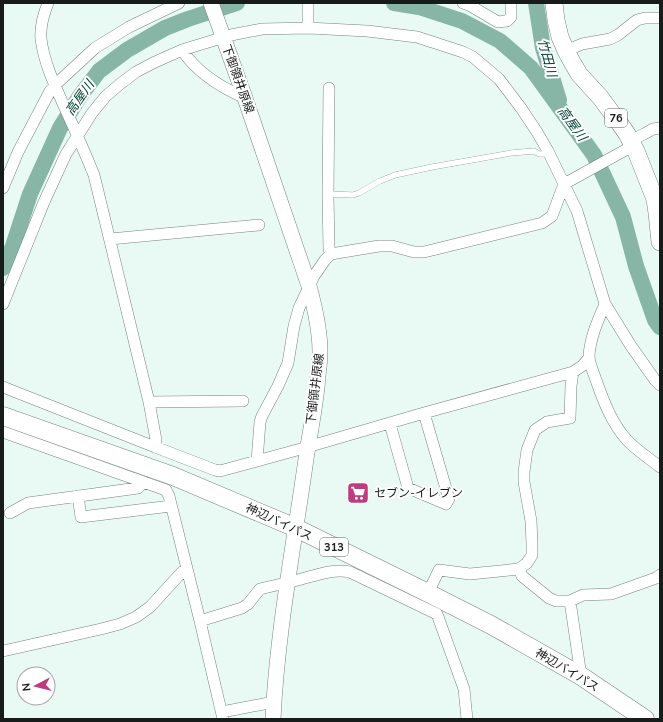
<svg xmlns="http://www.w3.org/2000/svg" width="663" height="722" font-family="'Nunito Sans','Noto Sans JP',sans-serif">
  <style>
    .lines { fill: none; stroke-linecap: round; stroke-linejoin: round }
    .river { stroke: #87b6a7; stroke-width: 16 }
    .service-casing { stroke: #75847f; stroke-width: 6 }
    .minor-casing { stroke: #75847f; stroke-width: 12 }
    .secondary-casing { stroke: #75847f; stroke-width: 16 }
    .primary-casing { stroke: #75847f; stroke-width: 18 }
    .trunk-casing { stroke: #75847f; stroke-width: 19 }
    .service { stroke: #fff; stroke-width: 5.5 }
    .minor { stroke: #fff; stroke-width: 11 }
    .secondary { stroke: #fff; stroke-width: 15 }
    .primary { stroke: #fff; stroke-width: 17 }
    .trunk { stroke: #fff; stroke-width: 18 }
    .labels { text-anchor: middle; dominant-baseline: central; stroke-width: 4; stroke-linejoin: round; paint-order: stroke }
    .shield { fill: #fff; stroke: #5d605f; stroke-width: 1 }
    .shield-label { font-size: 11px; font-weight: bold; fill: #171c1a }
    .street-label { font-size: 12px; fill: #171c1a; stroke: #fff }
    .poi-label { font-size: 12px; fill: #171c1a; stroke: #fff; text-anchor: start }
    .water-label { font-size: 13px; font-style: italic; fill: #004435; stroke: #fff }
  </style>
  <rect width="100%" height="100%" fill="#e9faf4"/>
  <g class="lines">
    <path class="river" d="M394,3L419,7L462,21L500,41L531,68L594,155L623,217L636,266L655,320L660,327
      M536,3L543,48L559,100
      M3,268L13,246L30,194L60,128L80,96L99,71L127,50L165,28L188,19L237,3"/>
    <g class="service-casing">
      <path id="service" d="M328,194L353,195L359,193L380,181L395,175L432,167L511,153L534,151L539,154H544L548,151"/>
    </g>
    <g class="minor-casing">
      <path id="minor" d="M48,3C44,13 40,28 41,39C44,63 55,86 65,108C75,130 85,153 94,175L149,402L156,440L155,447L215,470L220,471L297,450L424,413L573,372L582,366L589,358
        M463,3L469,5L498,22L507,21L511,17V3
        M308,28V3
        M182,50C197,73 220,87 245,98
        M566,51L582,44L610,39L618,35L637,20L645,18H660
        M329,88L328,194L329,249L331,254
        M3,188L18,152L50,91L55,85L95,48L129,27L179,3
        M110,239L259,225
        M3,304L44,202L66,154L92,113L106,96L120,84L136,72L153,63L182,50L231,35L262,29L308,28L367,31L417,37L463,52L473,57L499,79L521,108L537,132L548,151L577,211L605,304L631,346L655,380L660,385
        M605,304C598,320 590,338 589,356C589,363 594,374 596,380C603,400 612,424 627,440C636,450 649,458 660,467
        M3,387L155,447
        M149,402L243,401
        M390,424L408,488L446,504L449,499L424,413
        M3,432L166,490L169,496L200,621L223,719
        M257,461L260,422L262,416L278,386L288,363L294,326L299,308L314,276L325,260L331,254L379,246H392L414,252H424L542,223L552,216L564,184L629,148L638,137L644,134L653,129L660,128
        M78,496L81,517L171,506
        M10,513L28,503L138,488L144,482
        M519,569L522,576L549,598L556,601H570L583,595L611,594L656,578L660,575
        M428,593L439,570L470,574L519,569L527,563L532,555V544L531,521L524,482V472L527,450L535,430L547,422L570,418L571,386L573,372
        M570,601L581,676
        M200,621L242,608L248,604L260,589C271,586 283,584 294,581C312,577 331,568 350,572L437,614L464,689L467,719
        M3,651L101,629L120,624L136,617L150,607L182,572L187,570
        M222,712L274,702"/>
    </g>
    <g class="secondary-casing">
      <path id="secondary" d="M211,3L245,98L309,286C315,308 320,329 320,352C320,360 319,368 318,376C316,406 309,436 305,466C293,550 277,634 273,719"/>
    </g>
    <g class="primary-casing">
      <path id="primary" d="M554,3L556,20L560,37L566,51L572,62L579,74L600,97L620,124L627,134L636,151L655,199L657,213L660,242"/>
    </g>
    <g class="trunk-casing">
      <path id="trunk" d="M3,416L173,476L296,528L428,593L491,625L581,676L645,719"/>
    </g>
    <use href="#service" class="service"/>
    <use href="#minor" class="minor"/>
    <use href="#secondary" class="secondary"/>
    <use href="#primary" class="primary"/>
    <use href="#trunk" class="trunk"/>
  </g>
  <defs>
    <g id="supermarket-square" transform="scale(1.15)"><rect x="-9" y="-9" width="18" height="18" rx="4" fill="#bf3b7f" stroke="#fff"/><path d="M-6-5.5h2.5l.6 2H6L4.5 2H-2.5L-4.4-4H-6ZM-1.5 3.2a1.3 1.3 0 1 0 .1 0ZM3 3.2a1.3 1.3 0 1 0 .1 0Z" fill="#fff"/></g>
  </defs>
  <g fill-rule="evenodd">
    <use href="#supermarket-square" x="358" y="493"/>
  </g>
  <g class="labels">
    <g class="shield">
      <rect x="605" y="109" width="22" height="18" rx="3"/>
      <rect x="320" y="538" width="28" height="18" rx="3"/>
    </g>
    <g class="shield-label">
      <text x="616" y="118">76</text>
      <text x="334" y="547">313</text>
    </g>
    <g class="street-label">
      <text transform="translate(238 79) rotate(70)">下御領井原線</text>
      <text transform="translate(315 389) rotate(-83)">下御領井原線</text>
      <text transform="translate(279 522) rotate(25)">神辺バイパス</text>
      <text transform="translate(567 670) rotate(31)">神辺バイパス</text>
    </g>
    <g class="poi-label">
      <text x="374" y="493">セブン-イレブン</text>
    </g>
    <g class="water-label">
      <text transform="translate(547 58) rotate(75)">竹田川</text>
      <text transform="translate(80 98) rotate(-55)">高屋川</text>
      <text transform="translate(572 124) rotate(54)">高屋川</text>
    </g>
  </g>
  <rect width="663" height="722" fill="none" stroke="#171c1a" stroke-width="8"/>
  <g transform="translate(36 686) rotate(263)"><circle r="19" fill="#ffffff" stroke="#a2a4a3"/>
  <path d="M0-3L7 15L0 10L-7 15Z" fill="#bf3b7f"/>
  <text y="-6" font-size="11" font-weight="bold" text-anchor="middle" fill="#171c1a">N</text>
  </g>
</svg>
